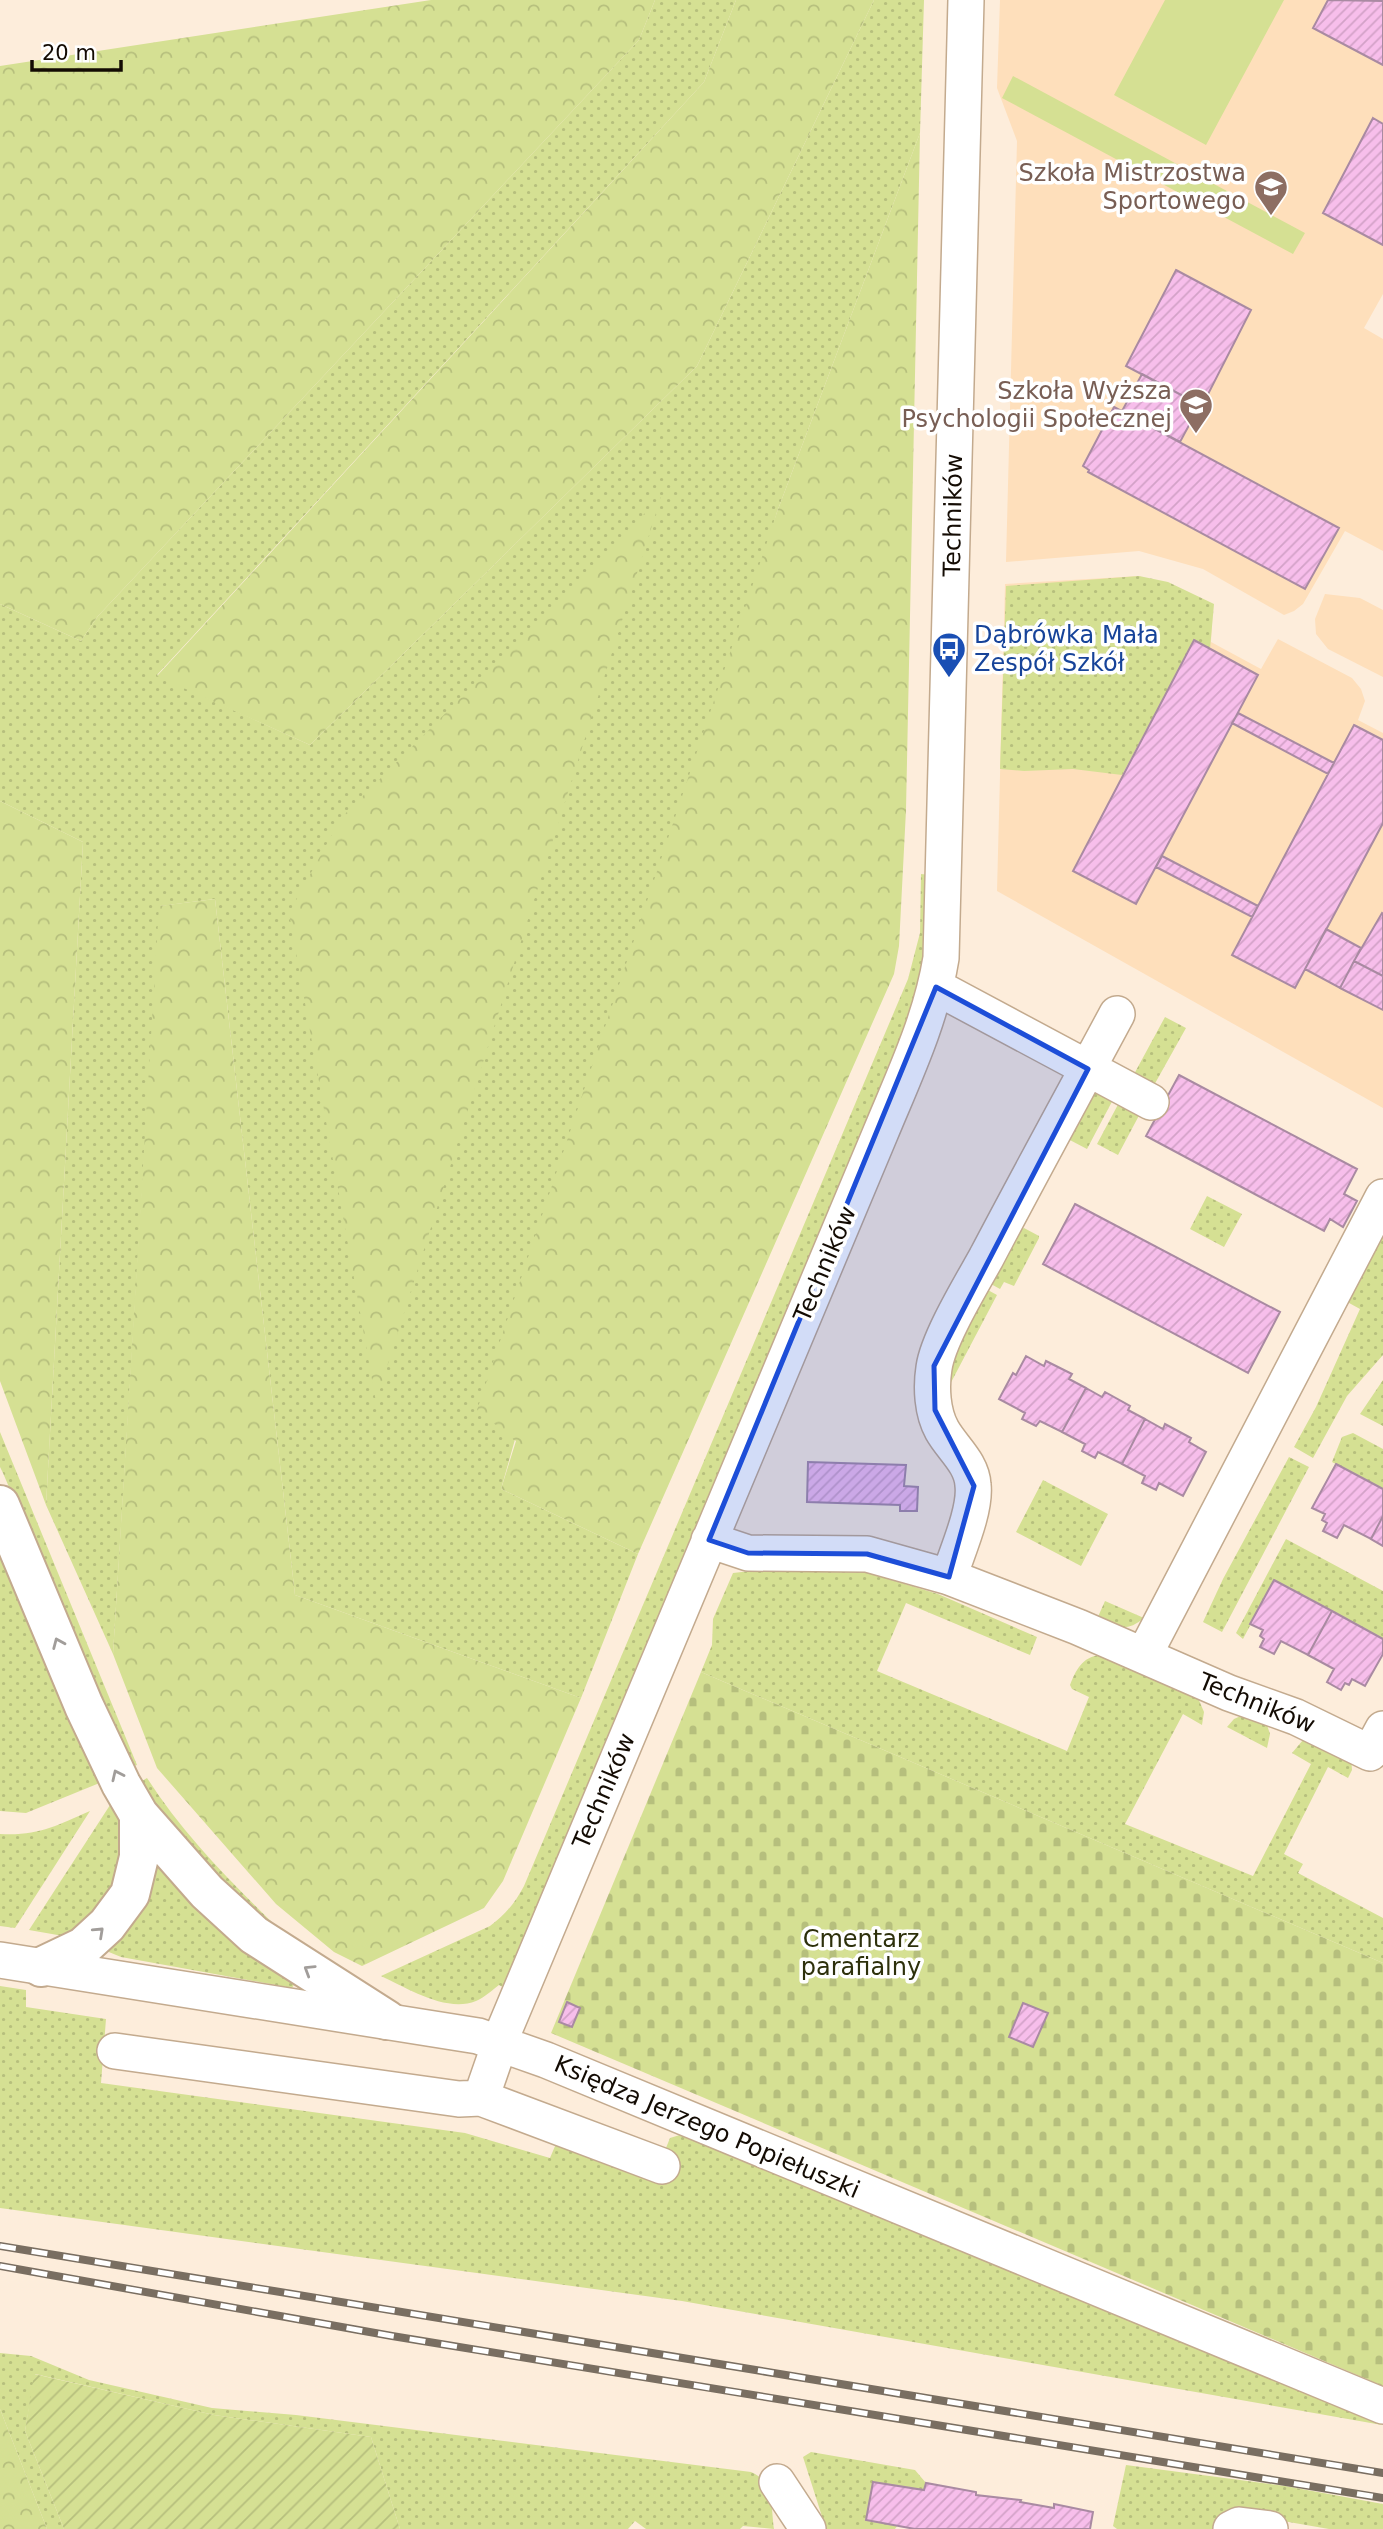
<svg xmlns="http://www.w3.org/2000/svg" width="1383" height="2529" font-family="'DejaVu Sans',sans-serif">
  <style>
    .built { fill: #fedfbb }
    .grass { fill: url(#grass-dots) }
    .forest { fill: url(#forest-crowns) }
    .cemetery { fill: url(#cemetery-stones) }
    .garden { fill: url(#garden-furrows) }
    .pitch { fill: #d5e093 }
    .building { fill: url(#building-hatch); stroke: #a98aa2; stroke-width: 2 }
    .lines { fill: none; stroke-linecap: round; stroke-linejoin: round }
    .minor-casing { stroke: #c3aa8e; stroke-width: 38 }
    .highway-casing { stroke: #c3aa8e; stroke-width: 42 }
    .minor { stroke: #fff; stroke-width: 35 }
    .highway { stroke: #fff; stroke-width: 38 }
    .rail-casing { stroke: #796e61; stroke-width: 8 }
    .rail { stroke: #fff; stroke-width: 5; stroke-dasharray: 16; stroke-linecap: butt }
    .oneway { stroke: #a19d9a }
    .marked { fill: #1d4ed8; fill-opacity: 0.2; stroke: #1d4ed8; stroke-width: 5; stroke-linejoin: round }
    .labels { text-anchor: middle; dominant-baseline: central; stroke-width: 7; stroke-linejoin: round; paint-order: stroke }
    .education-label { font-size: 24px; fill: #785e54; stroke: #fff; text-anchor: end }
    .street-label { font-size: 24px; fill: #130b03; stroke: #fff }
    .transit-label { font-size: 24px; fill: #164399; stroke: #fff; text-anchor: start }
    .park-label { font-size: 24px; fill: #2d300b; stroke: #fff }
  </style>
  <defs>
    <pattern id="grass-dots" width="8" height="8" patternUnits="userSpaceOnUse" patternTransform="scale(1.75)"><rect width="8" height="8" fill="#d5e093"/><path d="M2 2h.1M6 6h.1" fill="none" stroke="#b6bf7d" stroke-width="1.8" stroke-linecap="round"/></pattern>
    <pattern id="forest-crowns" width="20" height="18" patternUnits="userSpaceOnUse" patternTransform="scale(1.75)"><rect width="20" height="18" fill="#d5e093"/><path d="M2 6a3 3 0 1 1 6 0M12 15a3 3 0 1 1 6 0" fill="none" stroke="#b6bf7d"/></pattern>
    <pattern id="cemetery-stones" width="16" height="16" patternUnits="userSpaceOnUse" patternTransform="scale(1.75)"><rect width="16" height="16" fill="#d5e093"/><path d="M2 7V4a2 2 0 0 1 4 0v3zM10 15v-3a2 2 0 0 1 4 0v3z" fill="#b6bf7d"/></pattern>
    <pattern id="garden-furrows" width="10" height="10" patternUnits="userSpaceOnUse" patternTransform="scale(1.75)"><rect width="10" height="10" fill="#d5e093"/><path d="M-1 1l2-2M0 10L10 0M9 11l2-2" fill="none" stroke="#b6bf7d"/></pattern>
    <pattern id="building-hatch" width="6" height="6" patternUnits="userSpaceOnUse" patternTransform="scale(1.75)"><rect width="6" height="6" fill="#f7beeb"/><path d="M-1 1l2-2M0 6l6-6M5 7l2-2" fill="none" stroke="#d3a2c8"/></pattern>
  </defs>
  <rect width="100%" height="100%" fill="#fdeddb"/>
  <path class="built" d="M1000,0H1383V294L1364,328L1383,339V551L1345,531L1303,604L1294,611L1284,615L1203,569L1139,551L1006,562L1017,141L997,88Z
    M1139,576L1213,604L1211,642L1261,669L1278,639L1352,678L1361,689L1365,701L1358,720L1383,733V1108L997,891L1005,584Z
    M1325,594L1360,598L1383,610V677L1328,649L1316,634L1315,619Z"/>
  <path class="grass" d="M655,0H736L704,82L157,675L310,745L697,366L874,0H924L920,133L777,512L501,1489L638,1554L581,1698L295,1595L215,899L160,906L113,1654L46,1505L83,842L0,801V604L81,641L98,616L639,40Z
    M1139,576L1168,582L1214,604L1210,649L1194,641L1122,775L1073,769L1024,771L1000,769L1006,586Z
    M921,874L930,875L926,953L913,1016L506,1989L499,1985C491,1991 485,1997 476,2001C446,2013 407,1988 381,1976L490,1926C505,1915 515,1903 524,1886L908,979L920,933Z
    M1165,1017L1186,1028L1153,1087L1133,1076Z
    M1091,1090L1116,1094L1087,1149L1066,1138Z
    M1122,1097L1143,1108L1118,1155L1097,1144Z
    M1207,1196L1242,1214L1224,1247L1190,1229Z
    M1383,1222V1355L1347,1396L1313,1458L1294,1447L1316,1407L1360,1309L1340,1298Z
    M1024,1228L1039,1236V1238L1014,1286L1004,1282L1000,1289L989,1283L1016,1232Z
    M986,1289L997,1295L947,1390L948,1365Z
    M1383,1380V1426L1360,1414Z
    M0,1432L137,1765L128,1768L3,1473L0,1467Z
    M1353,1433L1383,1449V1489L1332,1462L1342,1437Z
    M1289,1457L1309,1467L1222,1632L1203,1622L1223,1579Z
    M1043,1480L1108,1514L1081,1566L1016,1532Z
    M1286,1539L1383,1591V1639L1274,1580L1243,1639L1236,1633Z
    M0,1544L102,1782L26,1813L0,1811Z
    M769,1569L865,1572L938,1594L1037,1637L1030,1655L906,1603L877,1671L1067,1751L1089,1697L1072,1689L1070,1685C1076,1670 1082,1657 1100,1655L1198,1698L1204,1712L1202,1725L1183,1714L1125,1824L1253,1876L1311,1764L1292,1753L1303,1740L1351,1755L1352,1770L1348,1778L1328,1767L1284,1854L1303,1864L1298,1873L1383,1918V1963L701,1672L712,1645L713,1619L733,1573Z
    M1105,1601L1144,1618C1126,1633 1117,1627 1097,1619Z
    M1243,1715L1267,1725L1270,1734L1267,1748L1227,1727L1234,1719Z
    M147,1778C187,1840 238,1889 290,1940L226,1894L137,1784Z
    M112,1802L123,1825L121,1888L69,1937L29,1930Z
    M90,1811L15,1928L0,1926V1834C39,1836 55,1826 90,1811Z
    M151,1858L295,1983L292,1988L121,1957L104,1950Z
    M0,1986L26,1990V2007L106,2019L101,2083L465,2133L550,2158L558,2139L654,2178L670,2138L683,2134L1373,2419L1382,2425L682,2301L0,2208Z
    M0,2353L31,2356L89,2380L212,2408L296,2415L751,2472C774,2481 771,2508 774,2529L743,2526L740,2529H646L635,2521L628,2529H400L371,2437L214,2415L35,2374L25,2431L64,2529H47L0,2409Z
    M811,2452L915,2470L926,2483L924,2490L895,2529H826L803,2457Z
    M1126,2465L1285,2486L1383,2504V2529H1329L1260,2517L1217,2529H1117L1113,2526Z"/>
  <path class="forest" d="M431,0H655L639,40L98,616L81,641L0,604V66Z
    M736,0H874L697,366L310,745L157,676L704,82Z
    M920,133L906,810L899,946L894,974L638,1554L501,1489L516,1441L477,1410L777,512Z
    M661,497L376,1402L289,913L341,818Z
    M0,801L83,842L46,1505L0,1381Z
    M215,899L295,1595L581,1698L503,1881L484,1908L362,1966L334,1952L276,1904L157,1768L113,1654L159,906Z
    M0,2409L47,2529H0Z"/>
  <path class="cemetery" d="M701,1672L1383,1963V2386L551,2033Z"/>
  <path class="garden" d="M34,2374L214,2415L371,2437L400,2529H64L25,2431Z"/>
  <path class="pitch" d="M1165,0H1284L1206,145L1114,95Z
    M1013,76L1305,233L1293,254L1002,98Z"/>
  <path class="building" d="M1328,0L1383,1V65L1313,28Z
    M1373,118L1383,124V245L1323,213Z
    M1176,270L1251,310L1202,406L1126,366Z
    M1142,374L1200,405L1180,442L1122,411Z
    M1114,407L1339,528L1305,589L1088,472L1089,470L1083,466Z
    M1194,640L1258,675L1136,904L1073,871Z
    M1238,713L1334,763L1328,774L1232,723Z
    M1354,725L1383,740V823L1295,988L1232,955Z
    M1162,856L1258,906L1252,917L1156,867Z
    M1382,913L1383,914V976L1354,961Z
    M1326,929L1361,948L1340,988L1305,969Z
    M1354,961L1383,976V1010L1340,988Z
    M1179,1075L1357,1169L1344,1194L1357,1201L1343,1227L1330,1219L1324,1231L1146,1136Z
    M1075,1204L1280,1312L1248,1373L1043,1264Z
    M1026,1356L1044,1366L1046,1361L1072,1374L1069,1379L1086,1388L1062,1432L1040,1421L1036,1426L1022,1419L1025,1413L999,1399L1013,1373L1016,1375Z
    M1086,1388L1102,1397L1105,1392L1130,1406L1128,1410L1145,1419L1122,1464L1098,1452L1095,1458L1082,1451L1085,1444L1062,1432Z
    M1145,1419L1163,1429L1165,1424L1191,1438L1189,1442L1206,1452L1183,1496L1159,1483L1156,1490L1142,1483L1145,1476L1122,1464Z
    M808,1462L906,1465L904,1486L918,1487L917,1511H900V1505L807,1502Z
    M1336,1464L1383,1489V1516L1371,1539L1344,1525L1337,1538L1323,1531L1327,1523L1322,1520L1325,1514L1312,1508Z
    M1383,1516V1546L1371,1539Z
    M1274,1580L1332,1611L1308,1655L1281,1641L1274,1654L1260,1647L1264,1639L1260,1636L1263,1630L1250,1624Z
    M1332,1611L1383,1639V1654L1365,1686L1352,1679L1349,1685L1345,1683L1341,1690L1327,1682L1334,1669L1308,1655Z
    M567,2002L580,2008L572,2027L559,2022Z
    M1023,2003L1048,2013L1033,2047L1009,2037Z
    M873,2482L924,2490L926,2483L976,2492V2495L1021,2500L1020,2502L1054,2508V2504L1093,2512L1090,2529H915L866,2520Z"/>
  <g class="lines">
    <g class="minor-casing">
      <path id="minor" d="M936,987L1151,1102
        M709,1540L748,1553L867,1554L949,1577L1078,1627L1229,1693L1296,1717L1370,1753L1383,1729
        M949,1577C957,1552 976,1510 973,1485C972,1463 952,1448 942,1430C932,1412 931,1387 934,1368C938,1339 971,1285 986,1258C1029,1176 1073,1096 1117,1014
        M1144,1655L1383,1197
        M0,1960L478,2036L546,2060L1383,2406
        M115,2051L459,2099L481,2098L662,2166
        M481,2098L506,2026L880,1134C904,1076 931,1020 941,958L966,0
        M777,2482L808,2529
        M1231,2529L1239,2525L1270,2529"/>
    </g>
    <g class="highway-casing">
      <path id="highway" d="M0,1505L84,1706L121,1784L139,1815L207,1892L254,1935L387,2020
        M41,1967L83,1947L107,1925L130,1894L139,1857V1815"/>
    </g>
    <use href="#minor" class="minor"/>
    <use href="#highway" class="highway"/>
    <g class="rail-casing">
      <path id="rail" d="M0,2246L1383,2473
        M0,2266L392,2336L1383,2498"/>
    </g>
    <use href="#rail" class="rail"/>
  </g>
  <defs><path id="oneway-chevron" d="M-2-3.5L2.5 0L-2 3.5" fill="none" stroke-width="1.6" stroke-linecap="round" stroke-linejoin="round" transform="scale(1.75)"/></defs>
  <g class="oneway">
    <use href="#oneway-chevron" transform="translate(58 1643) rotate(-113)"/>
    <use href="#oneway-chevron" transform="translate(117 1775) rotate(-115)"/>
    <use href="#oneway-chevron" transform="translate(99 1932) rotate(-43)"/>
    <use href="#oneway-chevron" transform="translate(309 1970) rotate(-148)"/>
  </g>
  <path class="marked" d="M936,987L1088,1069L934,1366L935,1410L974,1486L949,1577L867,1554L748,1553L709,1540Z"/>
  <defs>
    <g id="school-pin" transform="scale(1.75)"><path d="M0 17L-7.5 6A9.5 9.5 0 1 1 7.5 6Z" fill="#8d6e63" stroke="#fff"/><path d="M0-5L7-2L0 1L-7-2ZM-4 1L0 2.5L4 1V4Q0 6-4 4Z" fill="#fff"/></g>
    <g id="university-pin" transform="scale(1.75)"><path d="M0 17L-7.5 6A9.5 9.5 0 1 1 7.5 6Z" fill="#8d6e63" stroke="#fff"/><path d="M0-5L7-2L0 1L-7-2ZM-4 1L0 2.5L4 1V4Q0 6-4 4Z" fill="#fff"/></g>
    <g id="bus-pin" transform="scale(1.75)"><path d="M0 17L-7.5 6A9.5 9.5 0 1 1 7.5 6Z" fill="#1a4fb4" stroke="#fff"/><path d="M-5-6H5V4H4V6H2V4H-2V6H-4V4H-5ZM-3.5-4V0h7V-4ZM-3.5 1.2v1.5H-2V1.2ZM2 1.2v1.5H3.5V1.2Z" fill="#fff"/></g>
  </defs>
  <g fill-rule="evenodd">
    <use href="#school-pin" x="1271" y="187"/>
    <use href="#university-pin" x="1196" y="405"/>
    <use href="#bus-pin" x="949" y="649"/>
  </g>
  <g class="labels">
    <g class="education-label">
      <text x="1246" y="173">Szkoła Mistrzostwa<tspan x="1246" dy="28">Sportowego</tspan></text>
      <text x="1172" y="391">Szkoła Wyższa<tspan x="1172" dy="28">Psychologii Społecznej</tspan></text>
    </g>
    <g class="street-label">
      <text transform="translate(953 515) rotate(-89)">Techników</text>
      <text transform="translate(825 1264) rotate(-67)">Techników</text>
      <text transform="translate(1257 1703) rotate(22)">Techników</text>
      <text transform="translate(604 1791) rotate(-67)">Techników</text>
      <text transform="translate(707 2127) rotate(23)">Księdza Jerzego Popiełuszki</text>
    </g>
    <g class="transit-label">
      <text x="974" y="635">Dąbrówka Mała<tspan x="974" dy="28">Zespół Szkół</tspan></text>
    </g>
    <g class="park-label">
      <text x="861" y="1939">Cmentarz<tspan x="861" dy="28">parafialny</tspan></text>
    </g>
  </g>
  <path d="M32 60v10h89v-10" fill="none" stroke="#130b03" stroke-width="3.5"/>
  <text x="42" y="60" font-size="21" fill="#130b03" stroke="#ffffff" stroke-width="5" paint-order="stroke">20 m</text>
</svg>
